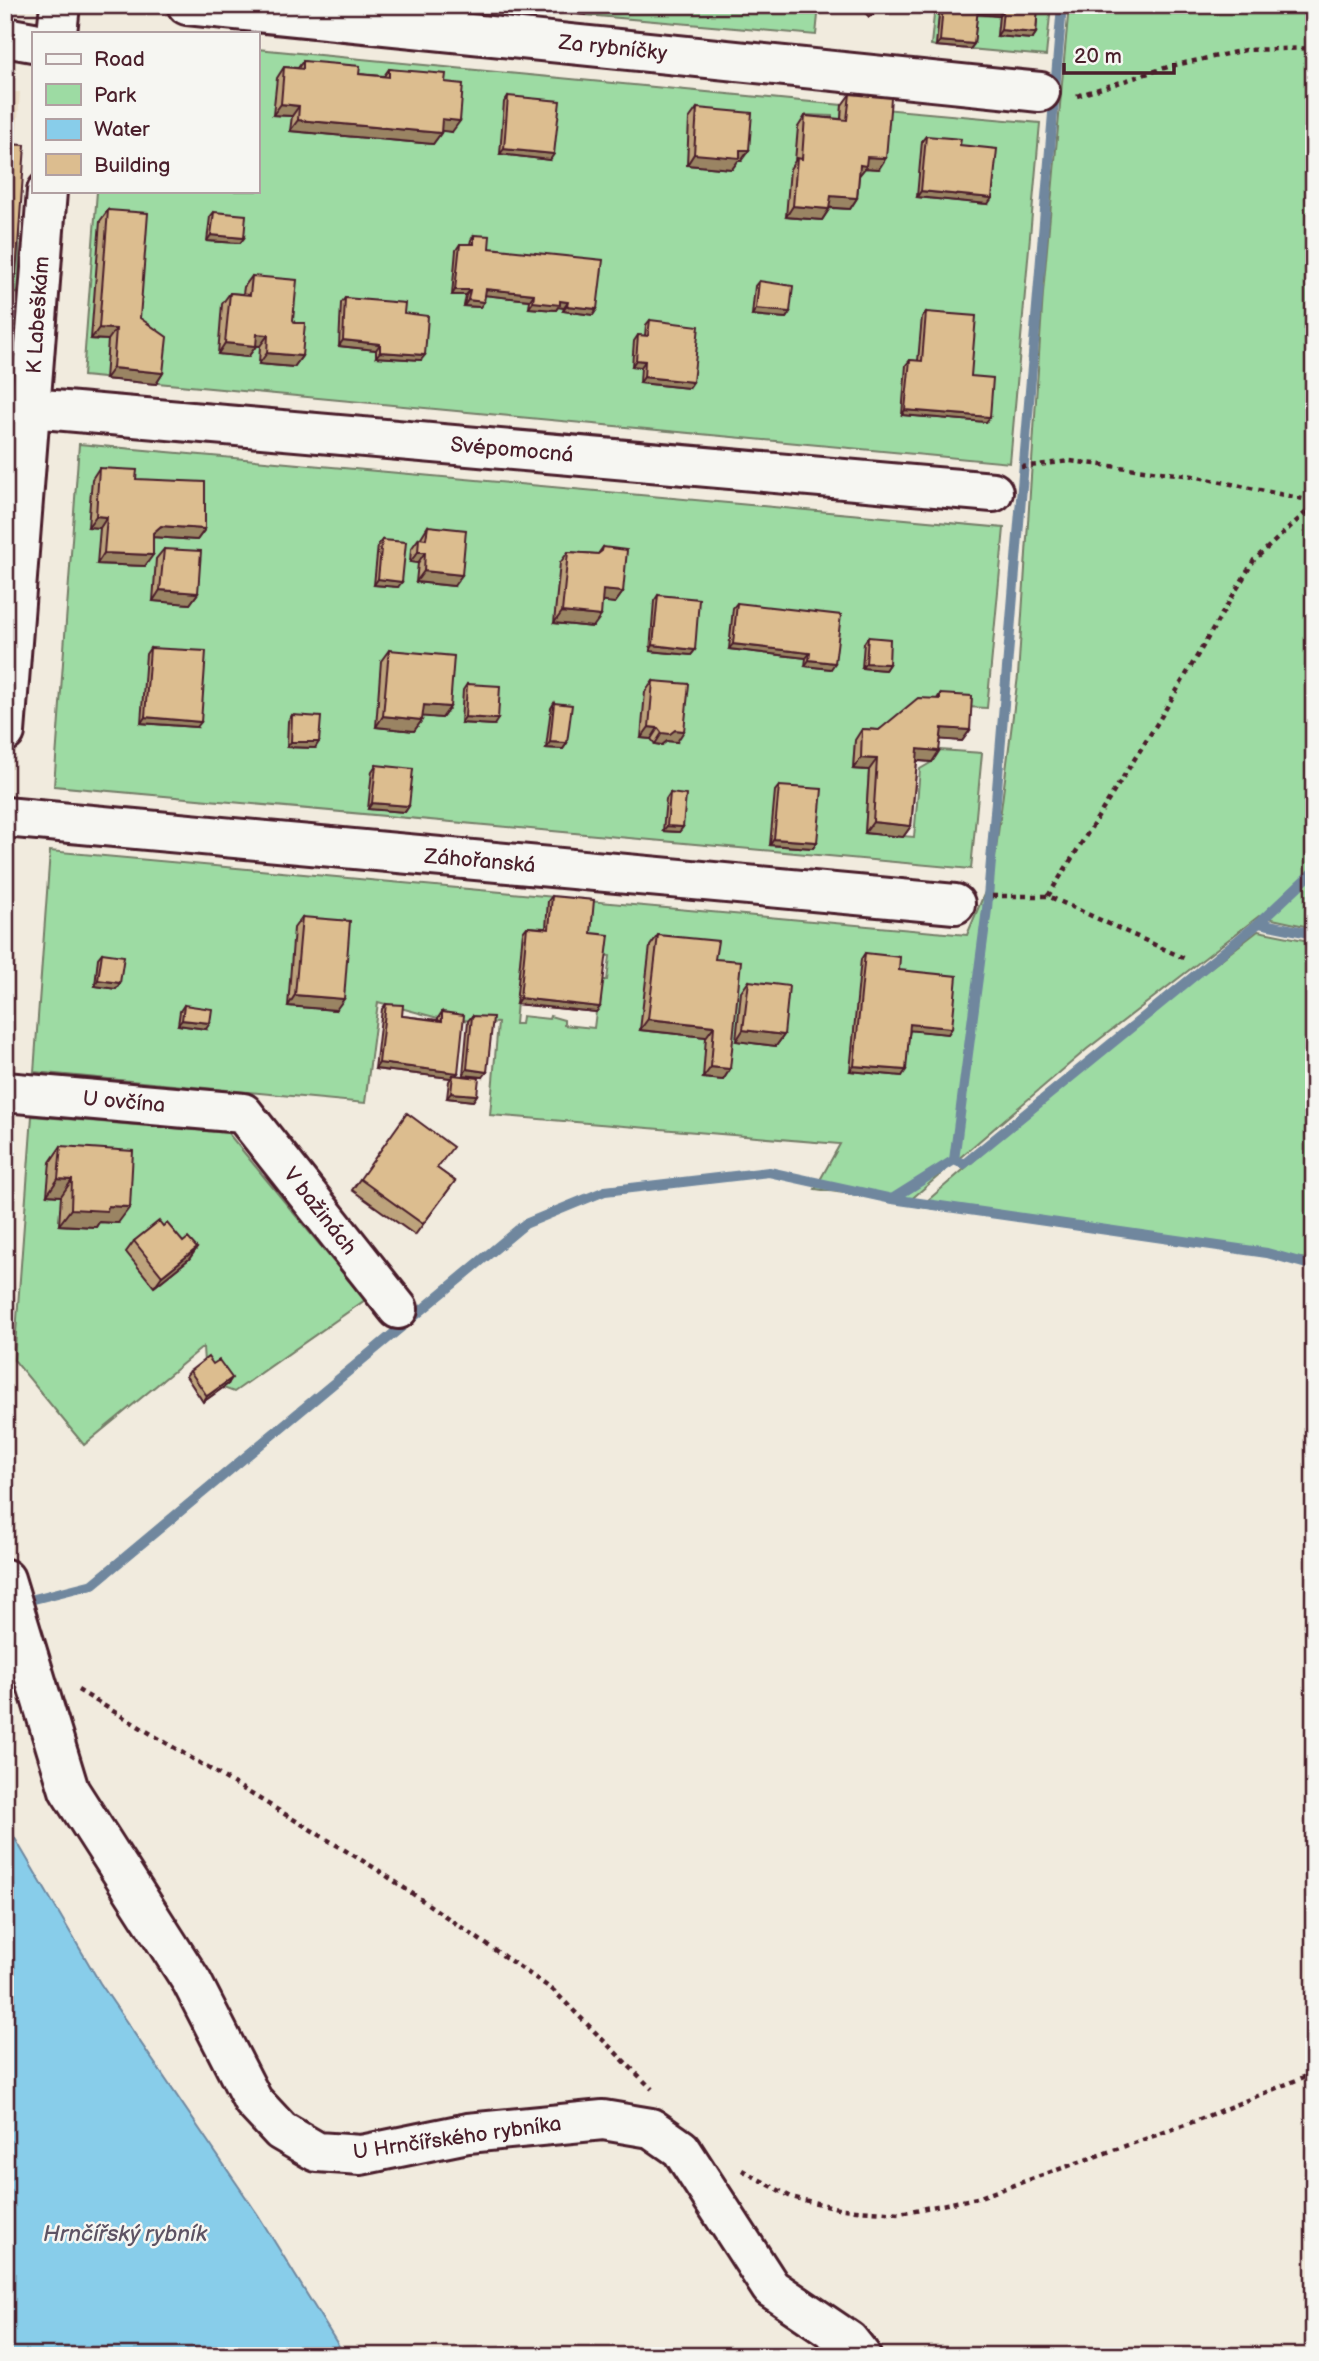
<svg xmlns="http://www.w3.org/2000/svg" width="1319" height="2361" font-family="'Balsamiq Sans',sans-serif">
  <style>
    .built { fill: #ebddc6 }
    .green { fill: #9ddba3; stroke: #747d67; stroke-width: 2 }
    .water { fill: #88cdea; stroke: #6f879e; stroke-width: 2 }
    .lines { fill: none; stroke-linecap: round; stroke-linejoin: round }
    .stream { stroke: #6f879e; stroke-width: 10 }
    .minor-casing { stroke: #4a1f2b; stroke-width: 44 }
    .path { stroke: #4a1f2b; stroke-width: 4.5; stroke-dasharray: 5 5; stroke-linecap: butt }
    .minor { stroke: #f6f6f2; stroke-width: 38 }
    .wall { fill: #bda37b; stroke: #4a1f2b; stroke-width: 2 }
    .shaded-wall { fill: #9a8464; stroke: #4a1f2b; stroke-width: 2 }
    .building { fill: #dcbd8f; stroke: #4a1f2b; stroke-width: 2 }
    .labels { text-anchor: middle; dominant-baseline: central; stroke-width: 5; stroke-linejoin: round; paint-order: stroke }
    .street-label { font-size: 21px; fill: #4a1f2b; stroke: #f6f6f2 }
    .water-label { font-size: 23px; font-style: italic; fill: #5d5364; stroke: #f6f6f2 }
  </style>
  <rect width="100%" height="100%" fill="#f1ebde"/>
  <filter id="ink" filterUnits="userSpaceOnUse"><feTurbulence type="fractalNoise" baseFrequency=".0143" numOctaves="2"/><feDisplacementMap in="SourceGraphic" scale="14" xChannelSelector="R" yChannelSelector="G"/><feConvolveMatrix kernelMatrix="1 2 1 2 8 2 1 2 1" color-interpolation-filters="sRGB"/></filter>
  <g filter="url(#ink)">
    <path class="built" d="M5,92H20L5,287Z"/>
    <path class="green" d="M587,5H819L816,35L586,15Z
      M935,5H940L936,46L931,45Z
      M1035,5H1051L1046,56L970,49L974,15L999,16L997,35Z
      M1069,5H1314V928L1259,916L1087,1049L908,1202L815,1189L840,1144L490,1115L498,1023L438,1018L378,1002L365,1103L34,1072L50,851L567,898L546,934L523,933L515,1024H521L522,1016L549,1019L550,1016L564,1020V1025L594,1028L600,980H607L610,956L603,955L587,938L589,901L967,935L993,873L1018,676L1043,293Z
      M257,49L842,105L840,131L832,123V116L806,115L786,217L821,220L823,207L859,167L879,169L884,109L1040,123L1010,463L83,376L97,191H257Z
      M18,161L20,292L5,296V287Z
      M5,320H17L5,468Z
      M79,444L1004,528L987,708L964,707L872,741H855L853,769L869,770L865,833L914,837L920,769L932,762L940,750L982,753L971,869L54,786Z
      M1258,931L1314,942V1260L1061,1223L920,1207L1092,1059Z
      M32,1116L228,1133L365,1300L234,1392L223,1388L204,1363L203,1347L84,1445L14,1360Z"/>
    <path class="water" d="M5,1806L10,1830L100,1983L258,2215L345,2356H5Z"/>
    <g class="lines">
      <path class="stream" d="M1259,923L1314,934
        M954,1160L964,1164L1259,923L1314,871
        M892,1199L1267,1253L1314,1266
        M30,1600L93,1584L525,1224L605,1191L769,1172L892,1199L954,1160L987,909L1062,5"/>
      <g class="minor-casing">
        <path id="minor" d="M187,5L1040,92
          M57,33L60,5
          M5,37L33,42
          M31,408L993,492
          M5,732L47,191
          M5,817L955,904
          M5,1092L243,1113L398,1309
          M5,1579L69,1790L192,1982L253,2101L281,2131L317,2152L361,2155L468,2133L603,2120L651,2128L681,2149L771,2288L849,2341L861,2356"/>
      </g>
      <path class="path" d="M1077,96L1171,66L1245,50L1314,48
        M1021,467L1070,461L1193,476L1303,499L1314,503
        M992,896H1048L1188,960
        M1048,896L1158,722L1254,560L1314,505
        M5,1365L6,1358
        M78,1690L378,1870L553,1990L652,2089
        M742,2170L791,2197L842,2209L900,2213L977,2198L1185,2125L1314,2073"/>
      <use href="#minor" class="minor"/>
    </g>
    <path class="wall" d="M568,5H590L586,15L567,13Z
      M835,5H903L898,12L878,11L869,17L862,9L835,7Z
      M940,5H1038L1036,33L1032,39L997,36L999,16L977,14L974,44L970,49L936,46Z
      M303,61L359,74L384,76L389,69L445,82L452,132L441,130V133L433,144L290,131L292,116L273,115L277,78L284,67L298,68Z
      M850,94L879,169L865,168L859,175L857,198L850,209L830,208L822,220L786,217L790,169L795,161L798,127L805,116L841,119L842,105Z
      M508,96L550,160L500,154L504,102Z
      M697,108L741,161H738L732,169L687,165L689,119Z
      M926,136L960,145L988,204L917,197L922,141Z
      M108,210L140,318L163,373L156,384L105,379L108,340L91,339L100,221Z
      M214,212L244,238L240,243L207,241L210,217Z
      M474,235L489,248L597,309L593,315L563,311L564,308L558,307L556,310L529,308L530,300L485,295L480,307L464,306L466,295H452L456,250L460,244H470L471,240Z
      M252,276L293,320L302,356L294,367L259,364L260,346H256L248,357L218,354L222,304L230,293L243,294L244,287Z
      M759,281L790,312L786,318L752,315L755,286Z
      M345,298L404,313L421,360L376,357V350L339,346L341,303Z
      M926,312L971,376L986,422L902,415L906,365L910,360L918,361L922,317Z
      M650,320L689,388L640,383L641,367L632,366L634,341L638,335L645,336L646,325Z
      M99,468L205,529L197,540L153,537L145,566L97,564L100,528L88,527L92,479Z
      M428,526L454,586L416,582L418,563L410,562L411,549L419,538L420,539Z
      M382,540L398,587L374,585L378,545Z
      M603,547L623,592L615,603L602,601L593,627L554,623L560,563L568,552L598,554Z
      M164,549L198,593L190,604L153,601L156,559Z
      M658,595L695,650L691,655L650,651L654,601Z
      M737,603L831,669L805,666L806,658L729,649L733,608Z
      M868,637L889,664L885,670L862,668L864,643Z
      M150,648L197,727L141,723L146,654Z
      M389,650L450,707L442,718L422,716V720L414,731L376,727L381,661Z
      M653,681L677,742L667,741L662,745L655,744L651,739L641,738L645,692Z
      M467,684L494,725L461,723L463,690Z
      M940,694L970,730L962,741L941,739L932,762L917,761L911,826L903,837L865,833L869,770L853,769L855,740L862,729L879,730L937,699Z
      M554,703L567,743L563,749L546,748L551,708Z
      M292,715L315,748L287,747L288,721Z
      M376,765L409,806L405,812L368,809L372,771Z
      M779,786L817,842L813,848L770,845L775,791Z
      M670,793L683,827L679,832L663,831L666,799Z
      M552,896L591,933L600,1007L596,1012L516,1004L523,932L527,927L546,928L548,901Z
      M302,917L336,1010L288,1006L294,928Z
      M658,935L715,959L730,1069L723,1080L703,1078L706,1037L640,1030L650,946Z
      M102,953L120,983L116,989L95,986L98,958Z
      M865,953L899,970L952,1028L948,1034L910,1030L902,1076L850,1071L861,959Z
      M749,981L784,1035L776,1046L736,1041L741,992Z
      M386,1004L402,1016L438,1020V1018L442,1012L456,1075L477,1095L473,1101L447,1098L449,1081L451,1078L375,1069L382,1009Z
      M184,1005L206,1029L178,1025L180,1011Z
      M472,1016L483,1077L463,1075L468,1021Z
      M61,1146L118,1223L99,1222L96,1227L59,1225L61,1196L47,1195L50,1162Z
      M438,1169L455,1181L415,1235L352,1190L360,1179Z
      M163,1226L183,1242L197,1248L189,1259L154,1287L126,1252L134,1241Z
      M190,1371L228,1384L203,1402L186,1376Z"/>
    <path class="shaded-wall" d="M484,5H516L514,8Z
      M836,5H865L862,9L835,7Z
      M878,5H903L898,12L878,11L869,17Z
      M571,8L590,10L586,15L567,13Z
      M978,8L1003,10L999,16L974,13Z
      M1001,30L1036,33L1032,39L997,36Z
      M940,41L974,44L970,49L936,46Z
      M281,104L299,106L292,116L273,115Z
      M442,119L460,121L452,132L434,130Z
      M298,120L441,133L433,144L290,131Z
      M504,149L554,154L550,160L500,154Z
      M740,150H749L741,161H738L732,169L687,165L694,154Z
      M867,157L886,158L879,169L865,168L858,177L853,176Z
      M921,191L992,198L988,204L917,197Z
      M831,196L857,198L850,209L823,207Z
      M793,206L829,209L822,220L786,217Z
      M211,235L244,238L240,243L207,241Z
      M5,274L16,275L5,290Z
      M486,289L534,294L530,300L483,295Z
      M455,290H470L466,295H452Z
      M468,300L484,302L480,307L464,306Z
      M560,301L568,302L564,308L558,307L556,310L529,308L533,302Z
      M567,306L597,309L593,315L563,311Z
      M756,309L790,312L786,318L752,315Z
      M99,328L116,329L108,340L91,339Z
      M257,334L268,335L260,346L250,345Z
      M343,340L380,344L376,350L339,346Z
      M225,343L256,346L248,357L218,354Z
      M380,352L425,355L421,360L376,357Z
      M267,353L302,356L294,367L259,364Z
      M636,360L645,361L641,367L632,366Z
      M113,368L163,373L156,384L105,379Z
      M644,377L693,382L689,388L640,383Z
      M905,410L990,417L986,422L902,415Z
      M96,516L107,517L100,528L88,527Z
      M161,526L205,529L197,540L153,537V533Z
      M418,552H425L418,563L410,562Z
      M104,553L153,555L145,566L97,564Z
      M424,571L462,575L454,586L416,582Z
      M378,579L402,582L398,587L374,585Z
      M160,590L198,593L190,604L153,601Z
      M603,590L623,592L615,603L596,601Z
      M562,612L601,616L593,627L554,623Z
      M733,644L810,653L806,658L729,649Z
      M653,645L695,650L691,655L650,651Z
      M809,660L835,663L831,669L805,666Z
      M866,663L889,664L885,670L862,668Z
      M424,705L450,707L442,718L416,716Z
      M383,716L422,720L414,731L376,727Z
      M145,717L201,722L197,727L141,723Z
      M465,717L498,719L494,725L461,723Z
      M649,727L658,728L651,739L641,738Z
      M942,728L970,730L962,741L934,739Z
      M675,730L684,731L677,742L667,741L662,745L655,744L662,733Z
      M291,742H319L315,748L287,747Z
      M550,742L567,743L563,749L546,748Z
      M918,749L939,751L932,762L910,760Z
      M861,758L877,759L869,770L853,769Z
      M372,803L409,806L405,812L368,809Z
      M873,822L911,826L903,837L865,833Z
      M667,826L683,827L679,832L663,831Z
      M774,839L817,842L813,848L770,845Z
      M98,980L120,983L116,989L95,986Z
      M295,995L344,999L336,1010L288,1006Z
      M520,998L600,1007L596,1012L516,1004Z
      M648,1019L714,1026L706,1037L640,1030Z
      M182,1020L210,1023L206,1029L178,1025Z
      M910,1024L952,1028L948,1034L906,1030Z
      M743,1030L784,1035L776,1046L736,1041Z
      M379,1063L458,1073L454,1078L453,1075L451,1078L375,1069Z
      M854,1066L906,1070L902,1076L850,1071Z
      M711,1067L730,1069L723,1080L703,1078Z
      M467,1069L487,1072L483,1077L463,1075Z
      M451,1093L477,1095L473,1101L447,1098Z
      M58,1179L72,1180L61,1196L47,1195Z
      M108,1206L130,1207L118,1223L99,1222L96,1227L59,1225L71,1209Z
      M197,1248L189,1259L154,1287L162,1276Z
      M232,1378L228,1384L203,1402L207,1396Z"/>
    <path class="building" d="M571,5H590V10L571,8Z
      M943,5H1038L1036,33L1001,30L1003,10L978,8L974,44L940,41Z
      M303,61L360,66L359,74L389,77V69L446,74L445,82L463,84L460,121L442,119L441,133L298,120L299,106L281,104L284,67L303,69Z
      M850,94L891,98L886,158L867,157L866,166L860,165L857,198L831,196L829,209L793,206L797,158L802,159L805,116L847,120Z
      M508,96L560,101L554,154L504,149Z
      M697,108L752,113L749,150H740V158L694,154Z
      M926,136L961,139L960,145L997,149L992,198L921,191Z
      M5,144L25,145L16,275L5,274Z
      M108,210L148,213L140,318L167,337L163,373L113,368L116,329L99,328Z
      M214,212L246,215L244,238L211,235Z
      M474,235L490,236L489,248L603,260L597,309L567,306L568,302L560,301V305L533,302L534,294L486,289L484,302L468,300L470,290H455L460,244H474Z
      M252,276L297,280L293,320L295,323H305L302,356L267,353L268,335L257,334L256,346L225,343L230,293L250,295Z
      M759,281L793,286L790,312L756,309Z
      M345,298L405,303L404,313L428,316L425,355L380,352V344L343,340Z
      M926,312L976,316L971,376L993,378L990,417L905,410L910,360L922,361Z
      M650,320L699,326L693,382L644,377L645,361L636,360L638,335L648,336Z
      M99,468L137,470L136,479L205,482V529L161,526L153,533V555L104,553L107,517L96,516Z
      M428,526L466,530L462,575L424,571L425,552H418L419,538L426,539Z
      M382,540L406,542L402,582L378,579Z
      M603,547L627,550L623,592L603,590L601,616L562,612L568,552L598,554L602,551Z
      M164,549L201,551L198,593L160,590Z
      M658,595L699,599L695,650L653,645Z
      M737,603L841,615L835,663L809,660L810,653L733,644Z
      M868,637L890,639L889,664L866,663Z
      M150,648L206,651L201,722L145,717Z
      M389,650L454,656L450,707L424,705L422,720L383,716Z
      M653,681L689,684L684,731L675,730L670,734L662,733L658,728L649,727Z
      M467,684L500,686L498,719L465,717Z
      M940,694L972,696L970,730L942,728L939,751L918,749L911,826L873,822L877,759L861,758L862,729L879,730L918,698L940,699Z
      M554,703L572,705L567,743L550,742Z
      M292,715L321,717L319,742H291Z
      M376,765L413,769L409,806L372,803Z
      M779,786L822,789L817,842L774,839Z
      M670,793L686,795L683,827L667,826Z
      M552,896L594,900L591,933L609,935L600,1007L520,998L527,927L549,929Z
      M302,917L350,921L344,999L295,995Z
      M658,935L718,941L715,959L741,961L730,1069L711,1067L714,1026L648,1019Z
      M102,953L124,956L120,983L98,980Z
      M865,953L900,957L899,970L957,976L952,1028L910,1024L906,1070L854,1066Z
      M749,981L789,986L784,1035L743,1030Z
      M386,1004L403,1005L402,1016L442,1021V1012L464,1015L458,1073L379,1063Z
      M184,1005L212,1009L210,1023L182,1020Z
      M472,1016L493,1017L487,1072L467,1069Z
      M453,1075L479,1078L477,1095L451,1093Z
      M407,1113L453,1147L437,1168L455,1181L423,1224L360,1179Z
      M61,1146L133,1151L130,1207L108,1206L107,1211L71,1209L72,1180L58,1179Z
      M159,1221L163,1226L167,1223L183,1242L188,1238L197,1248L162,1276L134,1241Z
      M208,1357L213,1364L219,1360L232,1378L207,1396L190,1371Z"/>
  </g>
  <g class="labels">
    <g class="street-label">
      <text transform="translate(613 48) rotate(6)">Za rybníčky</text>
      <text transform="translate(38 315) rotate(-86)">K Labeškám</text>
      <text transform="translate(512 450) rotate(5)">Svépomocná</text>
      <text transform="translate(480 861) rotate(5)">Záhořanská</text>
      <text transform="translate(124 1102) rotate(5)">U ovčína</text>
      <text transform="translate(320 1211) rotate(52)">V bažinách</text>
      <text transform="translate(457 2138) rotate(-8)">U Hrnčířského rybníka</text>
    </g>
    <g class="water-label">
      <text x="125" y="2234">Hrnčířský rybník</text>
    </g>
  </g>
  <rect width="1319" height="2361" fill="none" stroke="#f6f6f2" stroke-width="28"/>
  <rect x="14" y="14" width="1291" height="2333" fill="none" stroke="#4a1f2b" stroke-width="2.5" filter="url(#ink)"/>
  <rect x="32" y="32" width="228" height="161" fill="#f6f6f2" stroke="#b1a0a2" stroke-width="2"/>
  <rect x="46" y="54" width="35" height="10" fill="#f6f6f2" stroke="#b1a0a2" stroke-width="2"/>
  <text x="94" y="66" font-size="21" fill="#4a1f2b">Road</text>
  <rect x="46" y="84" width="35" height="21" fill="#9ddba3" stroke="#b1a0a2" stroke-width="2"/>
  <text x="94" y="102" font-size="21" fill="#4a1f2b">Park</text>
  <rect x="46" y="119" width="35" height="21" fill="#88cdea" stroke="#b1a0a2" stroke-width="2"/>
  <text x="94" y="136" font-size="21" fill="#4a1f2b">Water</text>
  <rect x="46" y="154" width="35" height="21" fill="#dcbd8f" stroke="#b1a0a2" stroke-width="2"/>
  <text x="94" y="172" font-size="21" fill="#4a1f2b">Building</text>
  <path d="M1064 63v10h110v-10" fill="none" stroke="#4a1f2b" stroke-width="3.5"/>
  <text x="1074" y="63" font-size="21" fill="#4a1f2b" stroke="#f6f6f2" stroke-width="5" paint-order="stroke">20 m</text>
</svg>
